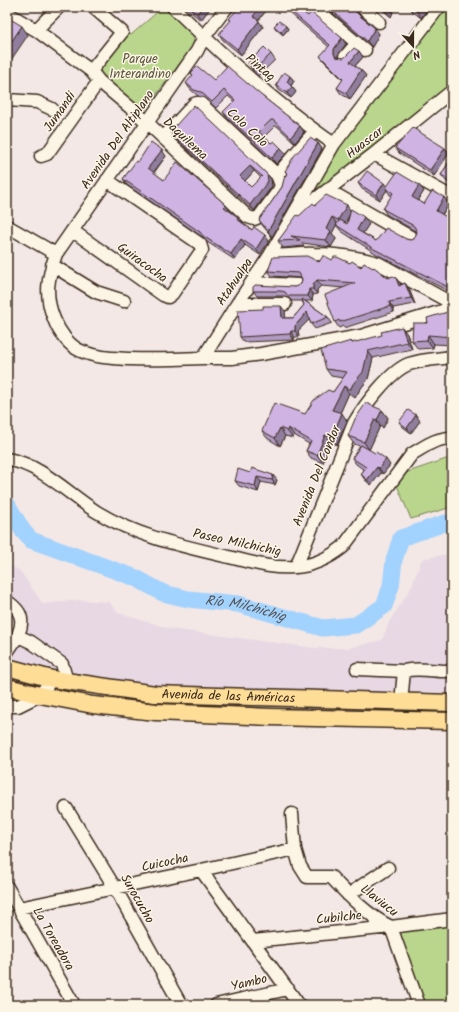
<svg xmlns="http://www.w3.org/2000/svg" width="459" height="1012" font-family="Kalam,sans-serif">
  <style>
    .built { fill: #e8d8e4 }
    .green { fill: #bad68d; stroke: #7a8056 }
    .lines { fill: none; stroke-linecap: round; stroke-linejoin: round }
    .river { stroke: #a2d2fe; stroke-width: 17 }
    .minor-casing { stroke: #3b2a1e; stroke-width: 15 }
    .major-casing { stroke: #3b2a1e; stroke-width: 19 }
    .minor { stroke: #fcf5e5; stroke-width: 12 }
    .major { stroke: #fedd96; stroke-width: 16 }
    .wall { fill: #b29bc3; stroke: #3b2a1e; fill-rule: evenodd }
    .shaded-wall { fill: #917e9f; stroke: #3b2a1e }
    .building { fill: #cfb4e3; stroke: #3b2a1e; fill-rule: evenodd }
    .labels { text-anchor: middle; dominant-baseline: central; stroke-width: 3; stroke-linejoin: round; paint-order: stroke }
    .park-label { font-size: 13px; fill: #5b553a; stroke: #fcf5e5 }
    .street-label { font-size: 13px; fill: #3b2a1e; stroke: #fcf5e5 }
    .water-label { font-size: 14px; font-style: italic; fill: #555456; stroke: #fcf5e5 }
  </style>
  <rect width="100%" height="100%" fill="#f3e8e5"/>
  <filter id="ink" filterUnits="userSpaceOnUse"><feTurbulence type="fractalNoise" baseFrequency=".025" numOctaves="2"/><feDisplacementMap in="SourceGraphic" scale="8" xChannelSelector="R" yChannelSelector="G"/><feConvolveMatrix kernelMatrix="1 2 1 2 8 2 1 2 1" color-interpolation-filters="sRGB"/></filter>
  <g filter="url(#ink)">
    <path class="built" d="M452,553V693L255,689L150,685L57,673L7,659V564L20,571L43,604L80,600L109,602L118,613L171,629L315,648H348L382,640L389,622L411,588L422,559Z"/>
    <path class="green" d="M163,7L192,34L194,40L192,47L144,111L141,110L98,73L99,67L129,33L131,35Z
      M443,7H452V86L309,199L337,146Z
      M452,457V507L411,519L396,483L408,472Z
      M452,925V1005H422L398,931Z"/>
    <g class="lines">
      <path class="river" id="s1" d="M7,504L23,531L31,540L136,578L163,593L188,599L238,604L323,628L356,625L384,606L391,586L394,560L401,538L445,523H452"/>
      <g class="minor-casing">
        <path id="minor" d="M173,7C223,56 276,104 334,144
          M227,7L204,37L197,51L56,254C48,277 44,295 54,319C59,332 69,346 81,351C97,358 113,358 130,359C154,360 179,359 203,358L237,304L270,255L334,144L439,7
          M314,7L365,50
          M362,7L379,22
          M7,13L36,30L91,71L99,81L139,115L248,217L254,219L259,217L279,190L281,185L277,175L315,131
          M36,30L59,7
          M345,57L357,43
          M91,71L122,32L93,7
          M7,100L37,102L52,109
          M163,138L194,104L197,103H200L277,175
          M374,154L452,197
          M41,156L47,154L99,81
          M328,190L414,239
          M298,213L374,154L452,91
          M7,226L56,254
          M73,231L163,295L168,297L172,294L202,250L200,244L107,180
          M270,255C285,257 299,253 314,254C335,254 357,257 378,263L444,299L452,306
          M52,265L96,292L124,301
          M251,283L299,285
          M237,304H285
          M203,358H232L261,354L361,336L452,308
          M7,459C42,465 68,494 97,512C138,537 183,546 229,557C250,562 272,569 294,567C313,566 329,558 343,547L412,454C426,446 435,438 452,438
          M296,567L354,423C364,406 390,371 409,364C423,359 438,359 452,357
          M7,601C12,605 18,609 20,615C25,628 14,642 7,652
          M18,636L31,642L62,664L67,681
          M357,669L404,671
          M401,702L404,671C419,667 435,672 451,671L452,669
          M7,706H18L40,695L52,679
          M66,808L115,888L181,1005
          M292,814L295,849
          M201,870L299,1005
          M7,887L74,1005
          M348,895L388,868
          M19,908L201,870L295,849L300,866L307,877H331C349,896 367,915 391,927L419,1005
          M253,941L391,927L452,919
          M216,1005L288,989"/>
      </g>
      <g class="major-casing">
        <g id="major">
          <path id="s2" d="M7,667L52,679L155,694L452,703"/>
          <path d="M7,687L40,695L93,705L156,712L270,717L452,721"/>
        </g>
      </g>
      <use href="#minor" class="minor"/>
      <use href="#major" class="major"/>
    </g>
    <path class="wall" d="M186,7H211L201,20L188,10Z
      M269,7L258,21L263,27L241,55L223,40L219,34L231,21L229,19Z
      M283,7H299L298,8L308,16L342,38L346,44L338,55V57L344,58L359,51L363,57L355,66L361,70L366,76L350,99L341,94L337,88L343,80L324,61L320,56L329,47Z
      M326,7H353L355,10V11L375,28L379,34L372,47Z
      M379,7H395L391,17Z
      M409,7H429L421,18L412,11Z
      M274,26H286L288,29L283,35L276,29Z
      M271,54L275,60L258,76L252,69L248,63Z
      M191,73L214,80L262,96L300,126L304,132L295,143L277,126H275L264,137L271,143L281,148L286,154L276,164L227,118L223,112L234,101L228,96L216,108L205,98L198,96L190,89L186,83L193,76Z
      M290,76L294,81L291,86L296,92L291,98L279,90L276,85Z
      M170,132L267,174L271,179L272,186L254,211L174,137ZM254,171L261,178L251,187L245,181Z
      M318,143L322,149L272,237L263,226L259,220L282,187L287,174L285,171Z
      M395,148H445L449,153L434,176L399,153Z
      M166,156L154,173L164,180L226,205L230,211L238,217L242,223L269,241L260,255L245,245L235,260L207,242L204,238L127,185L123,179L138,162Z
      M452,157V185L446,181L441,175Z
      M358,183L424,191L418,200L424,204L444,197L449,204L442,215L452,220V293L378,255L341,231L336,225L337,224L332,233L336,239L331,247L302,243L304,246L283,248L278,241L299,216L315,205H347L350,210L369,224L363,233L376,241L406,239L410,240L414,239L417,232L387,215L383,209L392,196L390,195L387,190L380,200L362,189ZM349,216L347,224L345,223Z
      M332,260L350,263L361,267L400,283V285L405,283L409,289L415,304L393,308L394,312L344,328L343,326L339,328L335,322L344,288L321,286L317,290V294L313,295L312,301H305L328,317L332,323L315,329L311,324L309,319L298,331L299,337H294V340L244,342L240,337L285,311V318H293L304,305L302,301H292L289,298L285,296H257L253,291L295,287L301,284L302,279V278L272,276L268,271Z
      M452,312V345L434,344L433,348L418,349L412,341L428,323Z
      M407,334L412,349L373,358L368,379L359,391L355,398L349,393L340,413L347,421L337,445L330,442L323,463L311,458L306,451L309,444L294,435L293,438L285,436L280,446L267,438L262,431L305,414L333,392L343,378L331,376L326,369L351,341L353,343Z
      M382,410L388,418L383,428L380,426L369,450L390,465L383,474L381,473L371,485L365,480L361,474L364,470L356,464L352,458L360,446L354,444L348,436Z
      M420,421L411,433L403,427L399,422Z
      M250,473L277,480L275,485L261,482L258,492L239,486L235,481Z"/>
    <path class="shaded-wall" d="M202,7H211L201,20L197,14Z
      M261,7H269L257,22L253,16Z
      M387,7H395L391,17L385,10Z
      M418,7H429L421,18L416,10Z
      M259,21L263,27L241,55L237,49Z
      M22,26L28,35L9,63L7,60V48Z
      M286,26L288,29L283,35L281,32Z
      M375,28L379,34L372,47L367,41Z
      M342,38L346,44L338,55V60L334,54V49Z
      M359,51L363,57L354,67L350,62Z
      M361,70L366,76L350,99L346,93Z
      M290,76L294,81L290,87L287,82Z
      M292,87L296,92L291,98L287,93Z
      M300,126L304,132L295,143L291,137Z
      M318,143L322,149L272,237L268,231Z
      M281,148L286,154L276,164L272,158Z
      M445,148L449,153L434,176L430,170Z
      M162,150L166,156L152,174L148,168Z
      M250,166L254,171L244,182L240,176Z
      M267,174L271,179L272,186L254,211L250,205Z
      M384,183L388,188H386L387,190L380,200L376,195Z
      M419,185L424,191L416,203L412,197Z
      M444,197L449,204L440,217L436,211Z
      M226,205L230,211L228,213L224,207Z
      M347,205L351,212L343,227L338,220Z
      M238,217L243,223L241,225L237,219Z
      M332,217L337,224L332,233L336,239L331,247L326,240V229Z
      M364,217L369,224L361,236L357,230Z
      M265,235L269,241L260,255L256,249Z
      M241,239L245,245L235,260L231,254Z
      M396,278L400,283L403,291L399,286Z
      M317,280L321,286L317,290V294L313,289V285Z
      M405,283L409,289L415,304L411,298Z
      M309,289L313,295L312,301L308,296Z
      M389,302L393,308L394,312L390,306Z
      M281,306L285,311L286,324L282,318Z
      M307,312L311,318L298,331L299,337L295,331V326Z
      M402,327L407,334L412,349L407,342Z
      M291,331L294,337V340L290,334Z
      M428,335L434,344L433,348L427,340Z
      M368,351L373,358L368,379L359,391L355,398L350,390Z
      M344,386L349,393L338,418L332,410Z
      M382,410L388,418L383,428L377,420Z
      M342,413L347,421L337,445L332,437Z
      M416,415L420,421L411,433L407,428Z
      M375,419L380,426L369,450L364,442Z
      M280,428L285,436L280,446L275,438Z
      M288,428L294,435L293,438L287,431Z
      M325,435L330,442L323,463L317,455Z
      M386,459L390,465L383,474L379,468Z
      M377,467L381,473L371,485L367,480Z
      M273,475L277,480L275,485L272,480Z
      M257,477L261,482L258,492L255,486Z"/>
    <path class="building" d="M188,7H202L197,14Z
      M239,7H261L253,16L259,21L237,49L219,34L231,20L229,19Z
      M286,7H297L308,16L311,12L342,38L334,49V54L336,57L344,58L354,48L359,51L350,62L361,70L346,93L337,88L343,79L320,56L330,45Z
      M328,7H351L360,16L375,28L367,41Z
      M382,7H387L385,10Z
      M412,7H418L416,10Z
      M7,17L22,26L7,48Z
      M279,21L286,26L281,32L274,26Z
      M264,47L271,54L254,70L248,63Z
      M197,66L214,80L227,66L262,96L300,126L291,137L273,120H271L259,132L271,143L274,141L281,148L272,158L223,112L235,100L224,90L212,102L201,92L194,90L186,83L193,75L191,73Z
      M284,72L290,76L287,82L292,87L287,93L276,85Z
      M194,105L267,174L268,181L250,205L170,132ZM250,166L262,176L251,187L240,176Z
      M413,128L445,148L430,170L395,148Z
      M310,138L318,143L268,231L259,220L282,187L284,179L287,173L285,171L294,156Z
      M151,142L162,150L148,168L164,180L177,162L226,205L224,207L238,217L237,219L252,230L254,227L265,235L256,249L241,239L231,254L203,236L200,232L123,179L136,161L138,162Z
      M452,157V181L441,175Z
      M367,171L384,183L376,195L358,183Z
      M397,172L419,185L412,197L424,204L432,191L444,197L436,211L452,220V289L374,249L336,225L340,220L347,224L351,209L364,217L357,230L376,241L386,228L406,239L410,240L414,239L417,232L414,226L383,209L393,193L386,188Z
      M326,195L347,205L338,220L332,217L326,229L331,232L326,240L291,236L300,240L278,241L297,215L299,216L313,203L315,205Z
      M307,256L319,262L323,256H325L332,260L334,257H337L350,263L352,261L361,267L364,263L373,268L374,267L388,278L393,276L396,278L399,286L405,283L411,298L389,302L390,306L340,322L339,320L335,322L325,295L355,283L317,280L313,285V289H309L308,296H288L285,292L281,291H253V287L255,285L295,287L301,284L302,279L299,273L268,271L273,257Z
      M302,299L328,317L311,324L307,312L295,326V331H291L290,334L240,337L238,310L263,309V306H281L282,318H293L304,305Z
      M451,311V315H452V337L428,335L427,340L412,341L413,323H428L427,318Z
      M402,327L407,342L368,351L363,372L353,384L350,390L344,386L332,410L342,413L332,437L325,435L317,455L306,451L311,441L288,428L287,431L280,428L275,438L262,431L274,403L305,414L314,400L328,390L333,392L347,372L326,369L321,350L351,341L352,343L382,335L381,332Z
      M366,403L382,410L377,420L375,419L364,442L348,436L355,419Z
      M408,410L416,415L407,428L399,422Z
      M361,445L375,453L376,452L386,459L379,468L377,467L367,480L361,474L366,467L352,458Z
      M252,468L273,475L272,480L257,477L255,486L235,481L238,469L250,473Z"/>
  </g>
  <g class="labels">
    <g class="park-label">
      <text x="140" y="59">Parque<tspan x="140" dy="15">Interandino</tspan></text>
    </g>
    <g class="street-label">
      <text transform="translate(260 68) rotate(41)">Pintag</text>
      <text transform="translate(60 112) rotate(-55)">Jumandi</text>
      <text transform="translate(247 128) rotate(43)">Colo Colo</text>
      <text transform="translate(185 139) rotate(43)">Daquilema</text>
      <text transform="translate(118 140) rotate(-55)">Avenida Del Altiplano</text>
      <text transform="translate(365 143) rotate(-38)">Huascar</text>
      <text transform="translate(142 263) rotate(36)">Guiracocha</text>
      <text transform="translate(235 282) rotate(-56)">Atahualpa</text>
      <text transform="translate(317 476) rotate(-68)">Avenida Del Condor</text>
      <text transform="translate(237 543) rotate(12)">Paseo Milchichig</text>
      <text stroke="none"><textPath href="#s2" startOffset="224">Avenida de las Américas</textPath></text>
      <text transform="translate(165 863) rotate(-12)">Cuicocha</text>
      <text transform="translate(137 899) rotate(60)">Surocucho</text>
      <text transform="translate(379 901) rotate(38)">Llaviucu</text>
      <text transform="translate(339 918) rotate(-6)">Cubilche</text>
      <text transform="translate(53 939) rotate(60)">La Toreadora</text>
      <text transform="translate(249 983) rotate(-13)">Yambo</text>
    </g>
    <g class="water-label">
      <text stroke="none"><textPath href="#s1" startOffset="270">Río Milchichig</textPath></text>
    </g>
  </g>
  <rect width="459" height="1012" fill="none" stroke="#fcf5e5" stroke-width="24"/>
  <rect x="12" y="12" width="435" height="988" fill="none" stroke="#3b2a1e" stroke-width="1.5" filter="url(#ink)"/>
  <g transform="translate(413 46) rotate(159)" stroke="#fcf5e5" stroke-width="3" paint-order="stroke">
  <path d="M0-3L7 15L0 10L-7 15Z" fill="#3b2a1e"/>
  <text y="-6" font-size="11" font-weight="bold" text-anchor="middle" fill="#3b2a1e">N</text>
  </g>
</svg>
